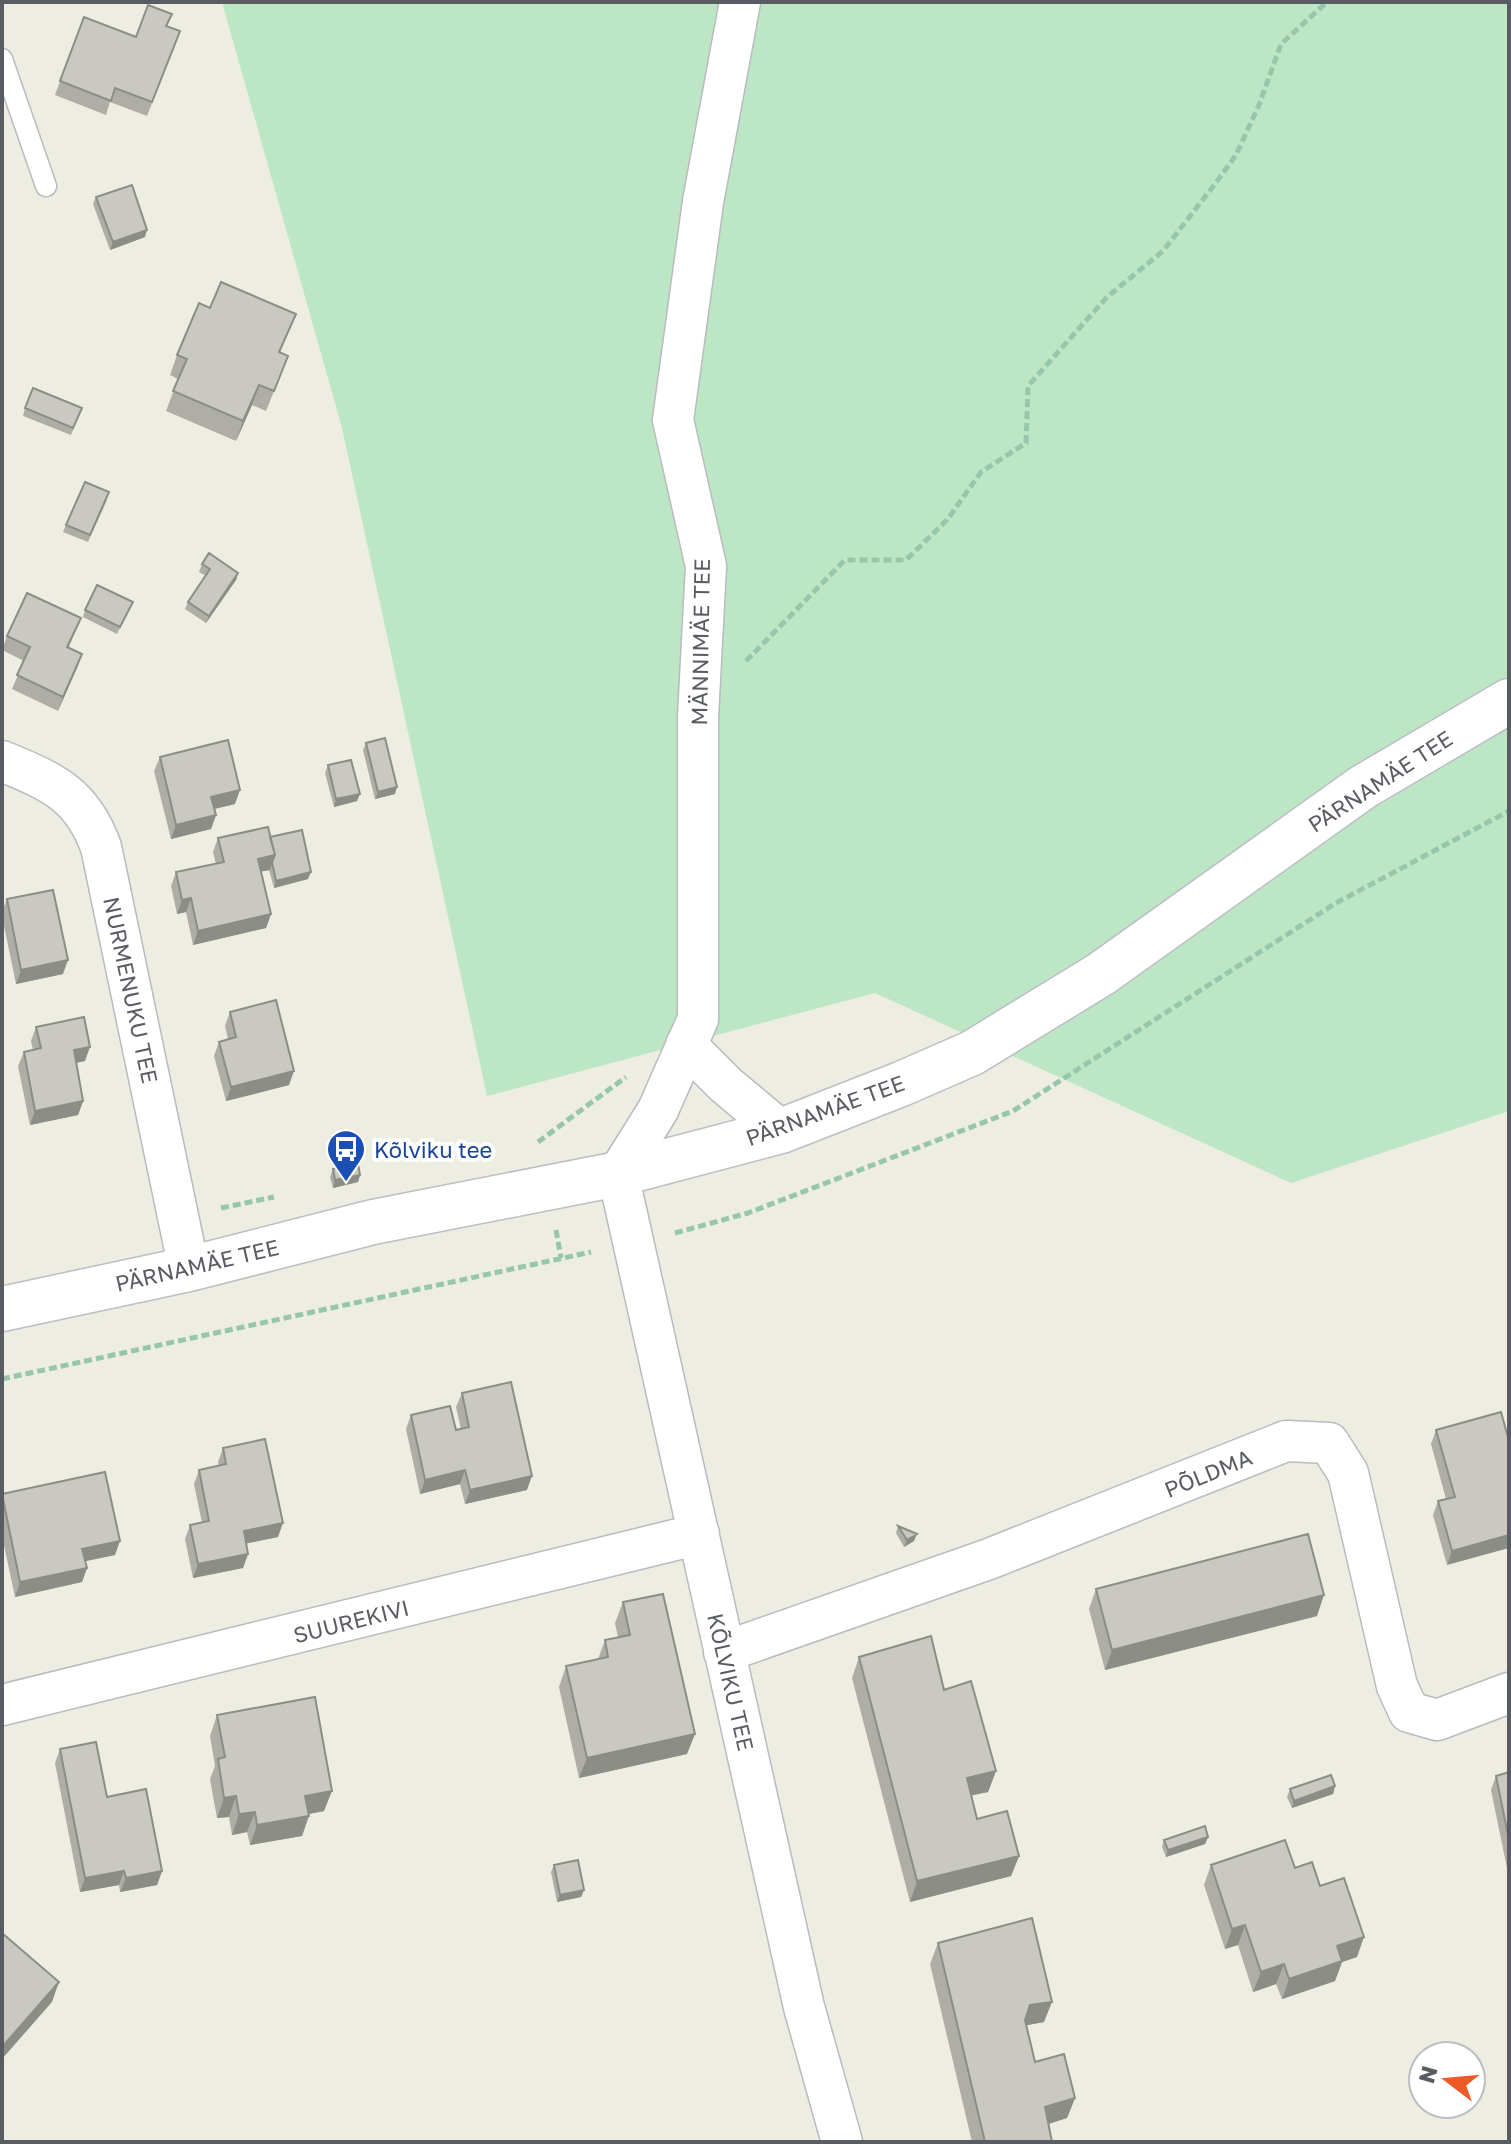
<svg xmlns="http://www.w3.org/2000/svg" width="1511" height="2144" font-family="'Golos Text',sans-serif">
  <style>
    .green { fill: #bde6c4 }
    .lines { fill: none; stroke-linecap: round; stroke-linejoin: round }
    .service-casing { stroke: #b9bbc1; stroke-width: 23 }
    .minor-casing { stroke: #b9bbc1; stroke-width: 43 }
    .secondary-casing { stroke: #bcbec6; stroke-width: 47 }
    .path { stroke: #96c7ac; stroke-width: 5; stroke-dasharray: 8 4; stroke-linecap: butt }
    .service { stroke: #fff; stroke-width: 20 }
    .minor { stroke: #fff; stroke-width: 40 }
    .secondary { stroke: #fff; stroke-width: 44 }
    .wall { fill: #aeada6 }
    .shaded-wall { fill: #8d8d87 }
    .building { fill: #cac9c1; stroke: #8d8d87; stroke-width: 2 }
    .labels { text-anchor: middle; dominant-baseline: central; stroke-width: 8; stroke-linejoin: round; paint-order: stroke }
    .street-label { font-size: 22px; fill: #5a5c63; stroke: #fff }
    .transit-label { font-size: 22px; fill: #164399; stroke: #fff; text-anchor: start }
  </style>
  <rect width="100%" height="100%" fill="#edede2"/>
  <path class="green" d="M222,2H1509V1111L1291,1183L875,993L487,1096L342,428Z"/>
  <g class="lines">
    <g class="service-casing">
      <path id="service" d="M2,59L46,186"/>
    </g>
    <g class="minor-casing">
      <path id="minor" d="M740,2L703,202L673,420L706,566L698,717V1019L658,1110L618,1174L804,2007L842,2142
        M2,761C52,782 81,793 101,847L189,1269
        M686,1045L726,1085L781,1131
        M724,1652L989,1559L1286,1441L1329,1443L1348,1473L1397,1686L1409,1712L1437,1720L1509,1693
        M2,1705L699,1534"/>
    </g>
    <g class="secondary-casing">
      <path id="secondary" d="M2,1309L189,1269L373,1222L618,1174L781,1131L901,1084L972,1053L1101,974L1363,787L1509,701"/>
    </g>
    <path class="path" d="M746,661L845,560H906L947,520L981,472L1026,443L1028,386L1107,297L1163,251L1215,184L1236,155L1259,105L1281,44L1327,2
      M538,1142L626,1077
      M221,1208L274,1197
      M556,1230L561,1258
      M675,1233L748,1213L1013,1111L1336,903L1509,811
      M2,1379L591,1252"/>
    <use href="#service" class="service"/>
    <use href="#minor" class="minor"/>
    <use href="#secondary" class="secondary"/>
  </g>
  <path class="wall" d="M84,17L136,37L167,27L180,31L147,116L110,102L106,115L55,95Z
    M96,197L145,237L110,250L93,204Z
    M210,308L296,314L280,352L288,356L266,411L252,405L236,441L166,411L178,379L170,375L177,355Z
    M25,408H82L71,435L23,416Z
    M107,500L88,542L63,532L66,525Z
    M202,564L238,573L236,580L206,623L185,609L188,602L206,576L199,572Z
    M133,602L117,634L83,617L85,610Z
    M81,618L69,647L82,654L58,711L12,689L24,661L2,650L7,636Z
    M366,743L395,794L375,799L363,750Z
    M160,757L235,804L214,809L216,815L211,829L171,839L154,771Z
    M328,765L357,801L334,807L325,773Z
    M270,837L308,879L274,888L269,870L261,871L271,914L266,928L193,945L186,912L177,914L171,886L176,872L216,864L213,852L218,838Z
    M7,899L63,974L16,984L2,916V912Z
    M230,1012L289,1085L226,1101L214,1056L219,1042L228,1039L225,1026Z
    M36,1027L85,1061L76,1063L83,1101L78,1115L30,1125L18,1066L24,1052L33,1050L31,1041Z
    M333,1169L360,1175L358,1182L333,1188L330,1177Z
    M462,1393L527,1490L465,1504L460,1484L420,1494L406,1429L411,1415L456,1430L461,1429L456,1407Z
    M1436,1430L1509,1441L1447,1565L1433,1515L1438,1501L1446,1499L1431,1444Z
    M223,1448L278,1537L246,1543L248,1554L243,1568L193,1578L185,1539L190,1525L202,1523L194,1484L199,1470L219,1466L218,1462Z
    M2,1494L115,1555L85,1561L87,1568L82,1582L15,1597L2,1536Z
    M898,1526L914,1541L904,1547L896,1533Z
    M1096,1589L1317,1616L1105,1670L1089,1609Z
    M623,1602L687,1754L579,1778L559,1687L566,1666L598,1659L605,1640L618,1637L615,1623Z
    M859,1657L944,1690L996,1771L988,1792L971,1795L977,1819L1019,1856L1011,1876L910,1902L852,1678Z
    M217,1715L324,1811L309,1814L302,1836L250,1845L247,1832L232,1835L229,1817L217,1818L210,1779L215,1766L210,1736Z
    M60,1749L107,1797L162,1871L157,1885L120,1892L119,1885L80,1892L55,1763Z
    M1509,1772V1878L1491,1790L1496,1776Z
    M1335,1786L1333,1794L1292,1808L1287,1797L1290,1789Z
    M1208,1837L1205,1844L1166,1857L1162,1847L1164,1840Z
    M554,1865L584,1890L581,1897L557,1902L551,1872Z
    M1211,1865L1295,1868L1320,1886L1357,1957L1342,1962L1335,1981L1282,1999L1276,1984L1253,1992L1238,1945L1225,1949L1204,1885Z
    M938,1943L1044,2022L1026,2025L1035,2062L1075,2098L1067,2118L1049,2124L1052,2142H972L930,1964Z"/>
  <path class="shaded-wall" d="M147,230L145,237L110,250L113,242Z
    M259,385L252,405L236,441L243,421Z
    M238,573L236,580L206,623L209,616Z
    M82,654L77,668L58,711L63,697Z
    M397,787L395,794L375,799L378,792Z
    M240,790L235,804L206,811L211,797Z
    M360,794L357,801L334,807L336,799Z
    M216,815L211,829L171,839L176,825Z
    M275,855L270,870L253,873L258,859Z
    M311,872L308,879L274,888L276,881Z
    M191,898L186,912L177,914L182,900Z
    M271,914L266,928L193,945L198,931Z
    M68,960L63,974L16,984L21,970Z
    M90,1047L85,1061L69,1064L74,1050Z
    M294,1071L289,1085L226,1101L231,1087Z
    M83,1101L78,1115L30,1125L35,1111Z
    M360,1175L358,1182L333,1188L335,1180Z
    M465,1470L460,1484L420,1494L425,1480Z
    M532,1476L527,1490L465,1504L470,1490Z
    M283,1523L278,1537L239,1545L244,1531Z
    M917,1534L914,1541L904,1547L907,1540Z
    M1509,1535V1548L1447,1565L1452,1551Z
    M120,1541L115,1555L77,1563L82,1549Z
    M248,1554L243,1568L193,1578L198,1564Z
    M87,1568L82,1582L15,1597L20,1582Z
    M1324,1595L1317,1616L1105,1670L1112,1650Z
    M695,1734L687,1754L579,1778L587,1758Z
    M996,1771L988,1792L960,1798L967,1778Z
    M1335,1786L1333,1794L1292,1808L1294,1801Z
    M332,1791L324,1811L298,1816L305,1796Z
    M236,1796L229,1817L217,1818L224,1798Z
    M255,1812L247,1832L232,1835L239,1814Z
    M309,1816L302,1836L250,1845L257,1825Z
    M1208,1837L1205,1844L1166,1857L1168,1850Z
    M1019,1856L1011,1876L910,1902L917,1881Z
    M124,1871L119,1885L80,1892L85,1878Z
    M162,1871L157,1885L120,1892L126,1878Z
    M584,1890L581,1897L557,1902L560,1895Z
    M1245,1925L1238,1945L1225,1949L1232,1929Z
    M1364,1937L1357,1957L1342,1962L1335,1981L1282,1999L1289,1979L1337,1946Z
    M1284,1964L1276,1984L1253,1992L1261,1972Z
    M59,1982L52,2002L2,2059V2047Z
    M1052,2002L1044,2022L1023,2026L1030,2005Z
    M1075,2098L1067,2118L1038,2127L1045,2107Z"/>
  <path class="building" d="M148,5L172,14L166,26L180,31L152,102L115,88L111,101L60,81L84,17L136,37Z
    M132,185L147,230L113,242L96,197Z
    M221,282L296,314L279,352L288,356L274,391L259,385L243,421L173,391L187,359L177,355L199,303L210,308Z
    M33,388L82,408L73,428L25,408Z
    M85,482L109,492L90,535L66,525Z
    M209,553L238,573L209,616L188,602L210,569L202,564Z
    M97,585L133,602L120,627L85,610Z
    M27,593L81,618L67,647L82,654L63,697L17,675L30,647L7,636Z
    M385,738L397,787L378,792L366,743Z
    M228,740L240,790L211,797L216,815L176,825L160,757Z
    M351,760L360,794L336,799L328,765Z
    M268,827L275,855L258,859L271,914L198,931L191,898L182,900L176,872L224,862L218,838Z
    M302,830L311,872L276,881L272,862L275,855L270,837Z
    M53,890L68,960L21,970L7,899Z
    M276,1000L294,1071L231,1087L219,1042L236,1037L230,1012Z
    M84,1017L90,1047L74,1050L83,1101L35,1111L24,1052L41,1048L36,1027Z
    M358,1164L360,1175L335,1180L333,1169Z
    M511,1382L532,1476L470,1490L465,1470L425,1480L411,1415L450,1406L456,1430L469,1427L462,1393Z
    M1501,1412L1509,1441V1535L1452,1551L1438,1501L1455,1497L1436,1430Z
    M265,1439L283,1523L244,1531L248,1554L198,1564L190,1525L209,1521L199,1470L226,1464L223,1448Z
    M105,1472L120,1541L82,1549L87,1568L20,1582L2,1494Z
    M898,1526L917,1534L907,1540Z
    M1308,1534L1324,1595L1112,1650L1096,1589Z
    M663,1594L695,1734L587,1758L566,1666L608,1657L605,1640L630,1635L623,1602Z
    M931,1636L944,1690L971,1681L996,1771L967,1778L977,1819L1007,1811L1019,1856L917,1881L859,1657Z
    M315,1697L332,1791L305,1796L309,1816L257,1825L255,1812L239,1814L236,1796L224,1798L218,1759L225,1757L217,1715Z
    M96,1742L107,1797L146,1789L162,1871L126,1878L124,1871L85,1878L60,1749Z
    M1509,1772V1840L1496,1776Z
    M1331,1775L1335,1786L1294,1801L1290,1789Z
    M1205,1826L1208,1837L1168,1850L1164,1840Z
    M1285,1840L1295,1868L1312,1862L1320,1886L1344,1878L1364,1937L1337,1946L1342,1961L1289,1979L1284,1964L1261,1972L1245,1925L1232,1929L1211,1865Z
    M578,1860L584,1890L560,1895L554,1865Z
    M1032,1918L1052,2002L1030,2005L1025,2020L1035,2062L1064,2054L1075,2098L1045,2107L1052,2142H985L938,1943Z
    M2,1933L59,1982L2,2047Z"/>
  <defs>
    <g id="bus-pin" transform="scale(2)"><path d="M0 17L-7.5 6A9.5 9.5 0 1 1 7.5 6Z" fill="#1a4fb4" stroke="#fff"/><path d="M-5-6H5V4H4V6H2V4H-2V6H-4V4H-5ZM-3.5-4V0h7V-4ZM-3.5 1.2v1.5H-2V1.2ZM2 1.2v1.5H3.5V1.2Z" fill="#fff"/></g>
  </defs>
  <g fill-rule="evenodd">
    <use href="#bus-pin" x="346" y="1149"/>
  </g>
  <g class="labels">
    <g class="street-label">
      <text transform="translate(700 642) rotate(-89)">MÄNNIMÄE TEE</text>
      <text transform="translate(1380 781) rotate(-33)">PÄRNAMÄE TEE</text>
      <text transform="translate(131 990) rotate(78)">NURMENUKU TEE</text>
      <text transform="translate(825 1110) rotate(-20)">PÄRNAMÄE TEE</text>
      <text transform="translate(197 1265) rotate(-13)">PÄRNAMÄE TEE</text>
      <text transform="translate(1208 1473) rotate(-22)">PÕLDMA</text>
      <text transform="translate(351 1621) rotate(-14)">SUUREKIVI</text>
      <text transform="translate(731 1682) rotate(77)">KÕLVIKU TEE</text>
    </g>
    <g class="transit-label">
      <text x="374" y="1149">Kõlviku tee</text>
    </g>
  </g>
  <rect width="1511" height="2144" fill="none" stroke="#5a5c63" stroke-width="8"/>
  <g transform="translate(1447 2080) rotate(286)"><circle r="38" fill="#ffffff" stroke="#bdbec1" stroke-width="2"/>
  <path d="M0-6L14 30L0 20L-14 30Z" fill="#ed5a28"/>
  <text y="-12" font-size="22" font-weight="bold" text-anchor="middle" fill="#5a5c63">N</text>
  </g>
</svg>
